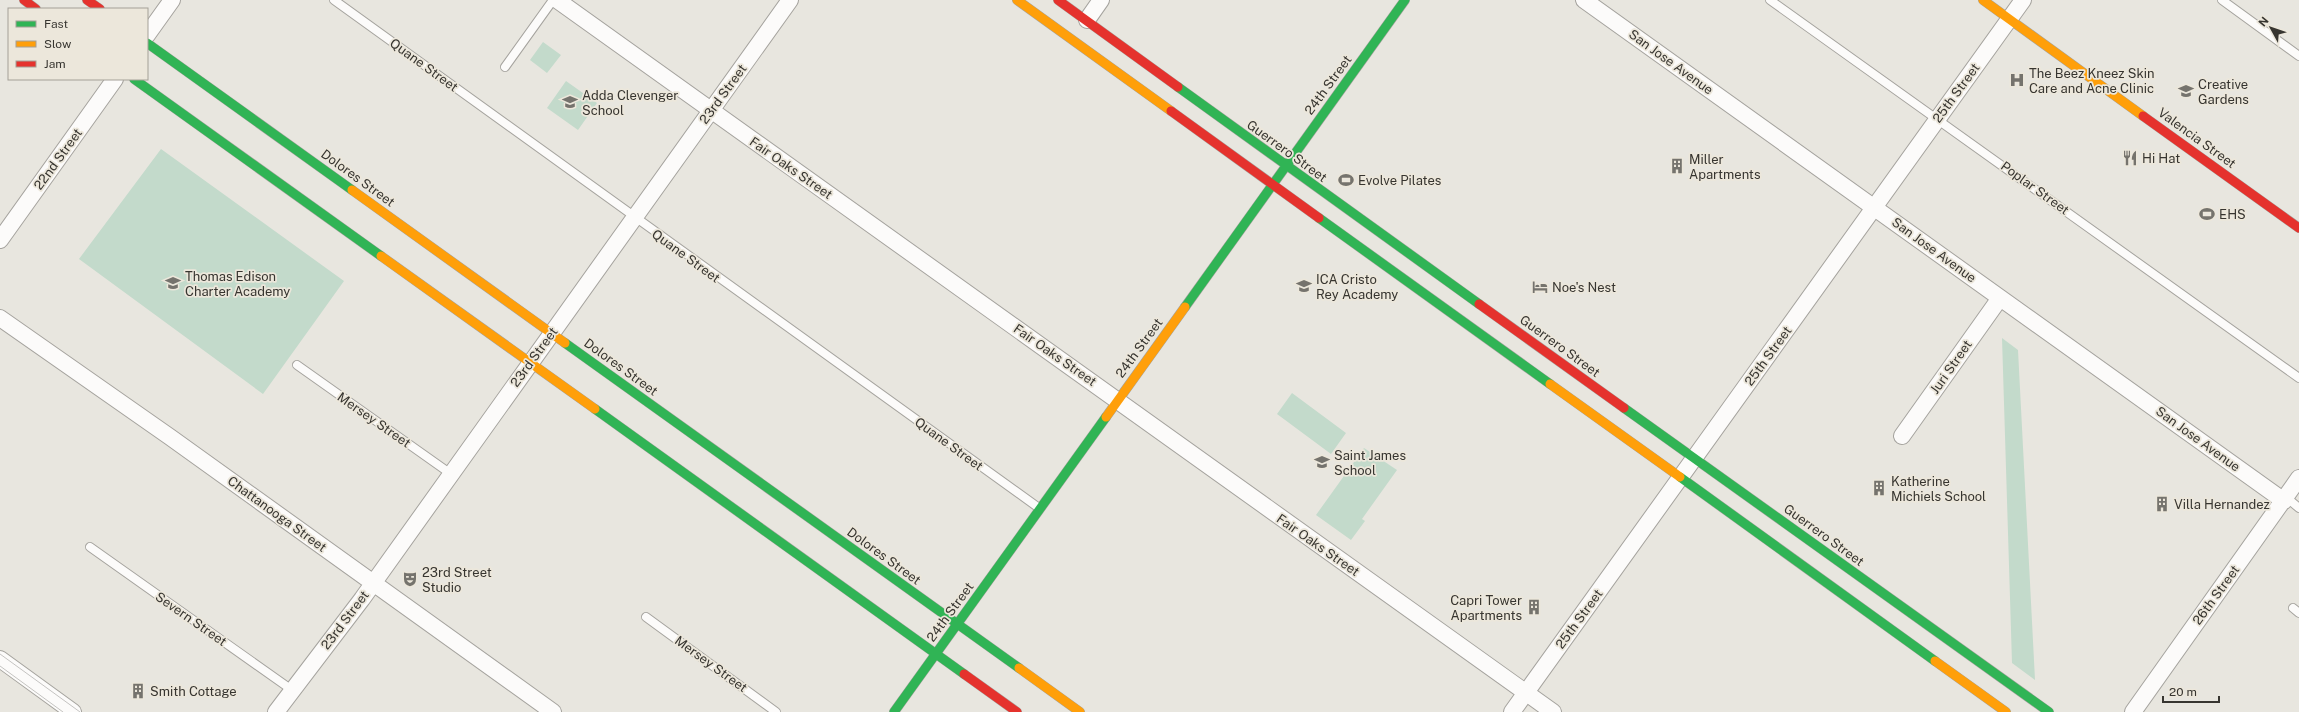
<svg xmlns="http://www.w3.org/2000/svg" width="2299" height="712" font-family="'Public Sans',sans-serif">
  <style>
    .green { fill: #c3dacb }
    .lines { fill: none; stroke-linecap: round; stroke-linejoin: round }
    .lane-casing { stroke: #a5a39e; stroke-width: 10 }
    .street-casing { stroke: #a5a39e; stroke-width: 18 }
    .fast-casing { stroke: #a5a39e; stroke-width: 10 }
    .slow-casing { stroke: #a5a39e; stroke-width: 10 }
    .jam-casing { stroke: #a5a39e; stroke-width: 10 }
    .lane { stroke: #fcfbfa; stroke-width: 8 }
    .street { stroke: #fcfbfa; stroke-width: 16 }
    .fast { stroke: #30b455; stroke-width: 9 }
    .slow { stroke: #ff9f0a; stroke-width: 9 }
    .jam { stroke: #e5322d; stroke-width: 9 }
    .tram { stroke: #c4c3c1; stroke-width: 1 }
    .labels { text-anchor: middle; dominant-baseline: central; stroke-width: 3.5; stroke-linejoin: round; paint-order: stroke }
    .street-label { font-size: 13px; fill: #373530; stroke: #ece7db }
    .poi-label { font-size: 13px; fill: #373530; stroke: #ece7db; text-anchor: start }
  </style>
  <rect width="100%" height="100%" fill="#e8e6df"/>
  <path class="green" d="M543,42L561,55L547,73L530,60Z
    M566,81L597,103L578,130L547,108Z
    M161,149L344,281L263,394L79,259Z
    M2002,338L2018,350L2035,680L2012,663Z
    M1292,393L1346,433L1331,454L1277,414Z
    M1364,448L1397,470L1362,519L1365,521L1351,540L1316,515Z"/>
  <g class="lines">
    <g class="lane-casing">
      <path id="lane" d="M334,0L1039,508
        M1770,0L2299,378
        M2222,0L2299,56
        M505,67L553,0
        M297,365L451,474
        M2286,497L2299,508
        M90,547L292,690
        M2293,608L2299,613
        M646,617L776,712"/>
    </g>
    <g class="street-casing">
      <path id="street" d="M557,0L1553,712
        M1584,0L2284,501
        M1087,20L1101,0
        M147,35L172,0
        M0,240L115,79
        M0,318L170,437L553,712
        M1902,436L2000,298
        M0,659L73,712
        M276,712L362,599L790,0
        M1512,712L2023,0
        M2133,712L2299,478"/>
    </g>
    <g class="fast-casing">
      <path id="fast" d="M147,43L352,190
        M134,79L381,256
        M1178,87L1479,304
        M1319,218L1550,384
        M1185,307L1405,0
        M565,343L1019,668
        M1624,408L2049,712
        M595,409L964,674
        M1680,477L1935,661
        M894,712L1106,417"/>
    </g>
    <g class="slow-casing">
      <path id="slow" d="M1017,0L1171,111
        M1983,0L2143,116
        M352,190L565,343
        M381,256L595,409
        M1550,384L1680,477
        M1106,417L1185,307
        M1935,661L2006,712
        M1019,668L1080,712"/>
    </g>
    <g class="jam-casing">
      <path id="jam" d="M24,0L36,9
        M87,0L100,9
        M1058,0L1178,87
        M1171,111L1319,218
        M2143,116L2299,228
        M1479,304L1624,408
        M964,674L1017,712"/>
    </g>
    <use href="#lane" class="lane"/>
    <use href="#street" class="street"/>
    <use href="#fast" class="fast"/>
    <use href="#slow" class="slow"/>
    <use href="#jam" class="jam"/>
    <path class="tram" d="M0,654L80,712
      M0,666L63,712"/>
  </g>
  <defs>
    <g id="hospital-bare" transform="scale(1.2)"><path d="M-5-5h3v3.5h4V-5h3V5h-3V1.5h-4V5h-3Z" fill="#75736d" stroke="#ece7db" stroke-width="2.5" paint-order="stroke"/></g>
    <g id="school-bare" transform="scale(1.2)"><path d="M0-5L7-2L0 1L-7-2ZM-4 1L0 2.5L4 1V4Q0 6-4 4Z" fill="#75736d" stroke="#ece7db" stroke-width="2.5" paint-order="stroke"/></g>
    <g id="restaurant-bare" transform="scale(1.2)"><path d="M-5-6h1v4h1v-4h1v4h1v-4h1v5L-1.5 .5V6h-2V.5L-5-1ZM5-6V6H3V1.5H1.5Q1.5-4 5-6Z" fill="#75736d" stroke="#ece7db" stroke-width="2.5" paint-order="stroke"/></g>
    <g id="building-bare" transform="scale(1.2)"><path d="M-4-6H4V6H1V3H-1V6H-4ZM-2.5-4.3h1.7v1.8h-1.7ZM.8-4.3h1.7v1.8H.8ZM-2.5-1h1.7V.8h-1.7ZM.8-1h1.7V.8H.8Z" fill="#75736d" stroke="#ece7db" stroke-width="2.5" paint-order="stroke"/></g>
    <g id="stadium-bare" transform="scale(1.2)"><path d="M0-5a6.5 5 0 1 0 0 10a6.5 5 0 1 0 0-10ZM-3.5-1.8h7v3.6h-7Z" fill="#75736d" stroke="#ece7db" stroke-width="2.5" paint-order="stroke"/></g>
    <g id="hotel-bare" transform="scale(1.2)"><path d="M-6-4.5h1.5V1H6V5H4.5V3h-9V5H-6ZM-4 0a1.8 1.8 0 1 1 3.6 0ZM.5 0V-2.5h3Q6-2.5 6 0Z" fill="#75736d" stroke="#ece7db" stroke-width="2.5" paint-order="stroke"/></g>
    <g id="theatre-bare" transform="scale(1.2)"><path d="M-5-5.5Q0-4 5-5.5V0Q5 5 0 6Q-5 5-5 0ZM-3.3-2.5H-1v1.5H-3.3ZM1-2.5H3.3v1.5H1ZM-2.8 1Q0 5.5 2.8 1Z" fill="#75736d" stroke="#ece7db" stroke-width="2.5" paint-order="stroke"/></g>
  </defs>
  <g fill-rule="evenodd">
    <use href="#hospital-bare" x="2017" y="80"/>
    <use href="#school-bare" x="2186" y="91"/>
    <use href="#school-bare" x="570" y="102"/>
    <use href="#restaurant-bare" x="2130" y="158"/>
    <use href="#building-bare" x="1677" y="166"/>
    <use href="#stadium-bare" x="1346" y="180"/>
    <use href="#stadium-bare" x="2207" y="214"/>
    <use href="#school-bare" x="173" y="283"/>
    <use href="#school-bare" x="1304" y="286"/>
    <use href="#hotel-bare" x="1540" y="287"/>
    <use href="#school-bare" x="1322" y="462"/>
    <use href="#building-bare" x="1879" y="488"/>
    <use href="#building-bare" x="2162" y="504"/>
    <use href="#theatre-bare" x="410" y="579"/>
    <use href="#building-bare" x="1534" y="607"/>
    <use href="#building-bare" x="138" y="691"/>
  </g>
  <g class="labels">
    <g class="street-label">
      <text transform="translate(1671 62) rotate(36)">San Jose Avenue</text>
      <text transform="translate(424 65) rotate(36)">Quane Street</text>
      <text transform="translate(1328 85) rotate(-54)">24th Street</text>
      <text transform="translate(1956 93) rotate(-54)">25th Street</text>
      <text transform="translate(723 94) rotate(-54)">23rd Street</text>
      <text transform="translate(2197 138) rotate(36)">Valencia Street</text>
      <text transform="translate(1287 151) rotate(36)">Guerrero Street</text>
      <text transform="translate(58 159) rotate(-54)">22nd Street</text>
      <text transform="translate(791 168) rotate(35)">Fair Oaks Street</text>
      <text transform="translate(358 178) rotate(36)">Dolores Street</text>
      <text transform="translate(2035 188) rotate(36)">Poplar Street</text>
      <text transform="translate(1934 250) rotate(36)">San Jose Avenue</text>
      <text transform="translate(686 256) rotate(36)">Quane Street</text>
      <text transform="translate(1560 346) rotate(36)">Guerrero Street</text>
      <text transform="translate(1139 348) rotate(-54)">24th Street</text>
      <text transform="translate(1055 355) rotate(35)">Fair Oaks Street</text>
      <text transform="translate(1768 356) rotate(-54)">25th Street</text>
      <text transform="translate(534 357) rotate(-54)">23rd Street</text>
      <text transform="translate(621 367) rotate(36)">Dolores Street</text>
      <text transform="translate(1951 367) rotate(-55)">Juri Street</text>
      <text transform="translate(374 420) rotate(35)">Mersey Street</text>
      <text transform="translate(2198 439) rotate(36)">San Jose Avenue</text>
      <text transform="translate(949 444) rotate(36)">Quane Street</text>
      <text transform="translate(277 514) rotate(36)">Chattanooga Street</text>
      <text transform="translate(1824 535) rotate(36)">Guerrero Street</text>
      <text transform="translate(1318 545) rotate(35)">Fair Oaks Street</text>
      <text transform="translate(884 556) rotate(36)">Dolores Street</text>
      <text transform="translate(2216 595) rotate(-54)">26th Street</text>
      <text transform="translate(950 612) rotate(-54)">24th Street</text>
      <text transform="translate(191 619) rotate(35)">Severn Street</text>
      <text transform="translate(1579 619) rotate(-54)">25th Street</text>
      <text transform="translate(345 620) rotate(-53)">23rd Street</text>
      <text transform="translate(711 664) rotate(36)">Mersey Street</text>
    </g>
    <g class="poi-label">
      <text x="2029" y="73">The Beez Kneez Skin<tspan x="2029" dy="15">Care and Acne Clinic</tspan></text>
      <text x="2198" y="84">Creative<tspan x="2198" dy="15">Gardens</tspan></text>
      <text x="582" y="95">Adda Clevenger<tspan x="582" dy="15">School</tspan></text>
      <text x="2142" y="158">Hi Hat</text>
      <text x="1689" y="159">Miller<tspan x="1689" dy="15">Apartments</tspan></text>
      <text x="1358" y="180">Evolve Pilates</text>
      <text x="2219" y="214">EHS</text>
      <text x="185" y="276">Thomas Edison<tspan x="185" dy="15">Charter Academy</tspan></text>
      <text x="1316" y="279">ICA Cristo<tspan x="1316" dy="15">Rey Academy</tspan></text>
      <text x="1552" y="287">Noe's Nest</text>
      <text x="1334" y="455">Saint James<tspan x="1334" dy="15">School</tspan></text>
      <text x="1891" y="481">Katherine<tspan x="1891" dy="15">Michiels School</tspan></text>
      <text x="2174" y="504">Villa Hernandez</text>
      <text x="422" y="572">23rd Street<tspan x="422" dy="15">Studio</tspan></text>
      <text x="1522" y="600" text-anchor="end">Capri Tower<tspan x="1522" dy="15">Apartments</tspan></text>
      <text x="150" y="691">Smith Cottage</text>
    </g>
  </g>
  <rect x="8" y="8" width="140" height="72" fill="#ece7db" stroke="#a4a097"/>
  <rect x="16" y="21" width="20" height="6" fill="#30b455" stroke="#a4a097"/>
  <text x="44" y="28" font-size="12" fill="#373530">Fast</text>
  <rect x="16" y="41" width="20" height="6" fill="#ff9f0a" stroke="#a4a097"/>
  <text x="44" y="48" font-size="12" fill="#373530">Slow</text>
  <rect x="16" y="61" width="20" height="6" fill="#e5322d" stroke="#a4a097"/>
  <text x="44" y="68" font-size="12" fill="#373530">Jam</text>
  <g transform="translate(2271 28) rotate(310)" stroke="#ece7db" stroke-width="3" paint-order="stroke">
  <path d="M0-3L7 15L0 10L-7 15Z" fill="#373530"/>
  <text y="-6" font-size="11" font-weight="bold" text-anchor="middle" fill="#373530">N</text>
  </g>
  <path d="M2163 696v6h56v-6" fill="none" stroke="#373530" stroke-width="2"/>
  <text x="2169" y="696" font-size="12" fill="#373530" stroke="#ece7db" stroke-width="3" paint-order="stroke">20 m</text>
</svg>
